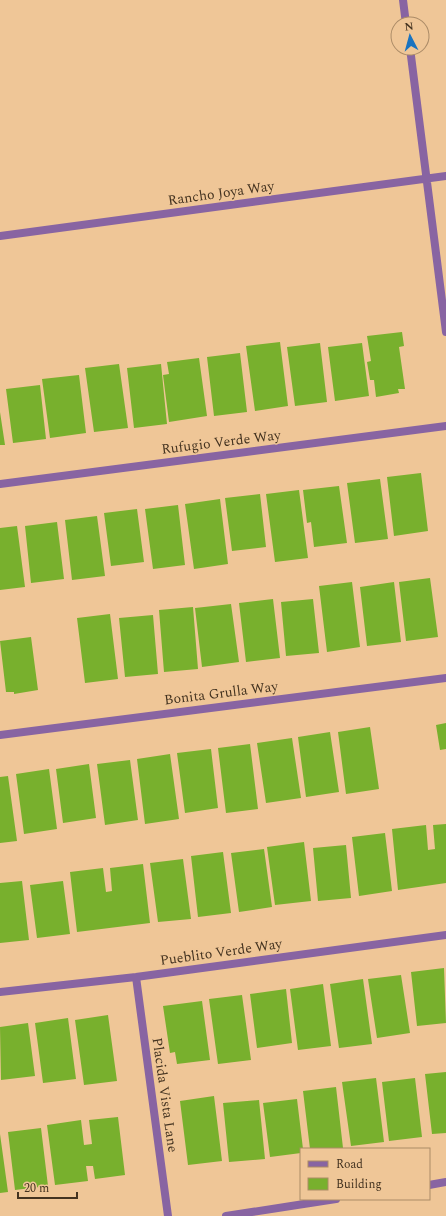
<svg xmlns="http://www.w3.org/2000/svg" width="446" height="1216" font-family="Spectral,serif">
  <style>
    .building { fill: #78b02d }
    .lines { fill: none; stroke-linecap: round; stroke-linejoin: round }
    .minor { stroke: #8864a2; stroke-width: 8 }
    .labels { text-anchor: middle; dominant-baseline: central; stroke-width: 3; stroke-linejoin: round; paint-order: stroke }
    .street-label { font-size: 14px; fill: #443320; stroke: #efc697 }
  </style>
  <rect width="100%" height="100%" fill="#efc697"/>
  <path class="building" d="M402,332L404,346L399,347L405,389H398L399,393L376,397L374,380H370L367,362L371,361L367,336Z
    M280,342L288,406L255,411L246,346Z
    M320,343L327,402L295,406L287,347Z
    M362,343L369,396L335,401L328,347Z
    M240,353L247,412L214,416L207,357Z
    M199,358L207,416L169,422L163,375L169,374L167,362Z
    M119,364L128,428L94,432L85,368Z
    M161,364L167,424L134,428L127,368Z
    M79,375L86,433L50,438L42,379Z
    M40,385L46,439L13,443L6,389Z
    M0,412L5,445H0Z
    M421,473L428,531L394,536L387,477Z
    M380,479L388,539L355,543L347,483Z
    M339,486L347,543L314,547L311,522L307,523L303,490Z
    M299,490L308,558L275,562L266,494Z
    M260,494L266,547L232,551L225,498Z
    M220,499L228,564L194,569L185,504Z
    M178,505L185,565L153,569L145,509Z
    M137,509L144,562L111,566L104,513Z
    M97,516L105,576L72,580L65,520Z
    M57,522L64,579L31,583L25,526Z
    M17,526L25,587L0,590V528Z
    M430,578L438,637L406,641L399,582Z
    M352,582L360,647L327,652L319,586Z
    M394,582L401,642L367,646L360,587Z
    M273,599L280,658L246,662L239,603Z
    M313,599L319,653L286,656L281,602Z
    M231,604L239,662L202,667L195,608Z
    M193,607L198,669L164,672L159,610Z
    M110,614L118,679L85,683L77,618Z
    M153,615L158,674L125,677L119,618Z
    M31,637L38,690L14,694V692H6L0,641Z
    M446,723V749L440,750L436,725Z
    M370,727L379,789L346,794L338,732Z
    M330,732L339,792L306,797L298,737Z
    M292,738L301,798L266,803L257,743Z
    M250,744L258,809L226,813L218,748Z
    M211,749L218,808L185,813L177,753Z
    M170,754L179,819L145,824L137,759Z
    M130,760L138,820L105,825L97,764Z
    M89,764L96,818L63,823L56,769Z
    M49,769L57,829L24,834L16,774Z
    M8,776L17,841L0,843V777Z
    M446,824V883L398,890L392,829L426,825L428,850L435,849L433,825Z
    M385,833L392,891L359,896L352,837Z
    M304,842L311,901L275,905L267,847Z
    M346,845L351,898L318,901L313,848Z
    M264,849L272,907L239,912L231,853Z
    M223,852L231,913L198,917L191,856Z
    M183,859L191,919L158,922L150,863Z
    M143,864L150,923L77,932L70,872L103,868L106,892L112,891L110,868Z
    M22,881L29,940L0,943V883Z
    M63,881L70,934L37,938L30,885Z
    M444,968L446,1023L417,1026L411,972Z
    M401,975L410,1033L377,1038L368,979Z
    M363,979L372,1044L339,1048L330,984Z
    M323,984L331,1046L298,1050L290,989Z
    M286,989L292,1043L257,1048L250,994Z
    M242,995L251,1060L218,1064L209,999Z
    M202,1001L210,1060L177,1064L175,1052L170,1053L163,1006Z
    M108,1015L117,1081L84,1085L75,1020Z
    M68,1018L76,1079L43,1083L35,1023Z
    M28,1023L35,1076L1,1080L0,1027Z
    M446,1072V1133L432,1134L425,1074Z
    M376,1078L384,1142L351,1146L342,1082Z
    M415,1078L422,1137L389,1141L382,1082Z
    M336,1087L343,1148L310,1149L303,1091Z
    M214,1096L222,1161L188,1165L180,1101Z
    M297,1099L303,1149H301V1153L270,1157L263,1103Z
    M259,1100L265,1159L229,1162L223,1103Z
    M118,1117L125,1175L95,1179L93,1166H86L88,1181L55,1185L47,1125L81,1120L84,1145L92,1144L89,1120Z
    M41,1128L48,1186L15,1190L8,1132Z
    M0,1134L8,1192L0,1193Z"/>
  <g class="lines">
    <path class="minor" d="M403,0L406,24
      M410,48L446,332
      M0,236L446,176
      M0,484L446,426
      M0,735L446,678
      M136,977L168,1216
      M0,992L136,977L446,935
      M429,1185L446,1182
      M226,1216L336,1199"/>
  </g>
  <g class="labels">
    <g class="street-label">
      <text transform="translate(221 193) rotate(-8)">Rancho Joya Way</text>
      <text transform="translate(221 442) rotate(-7)">Rufugio Verde Way</text>
      <text transform="translate(221 693) rotate(-7)">Bonita Grulla Way</text>
      <text transform="translate(221 952) rotate(-8)">Pueblito Verde Way</text>
      <text transform="translate(165 1095) rotate(82)">Placida Vista Lane</text>
    </g>
  </g>
  <rect x="300" y="1148" width="130" height="52" fill="#efc697" stroke="#ab8b67"/>
  <rect x="308" y="1161" width="20" height="6" fill="#8864a2" stroke="#ab8b67"/>
  <text x="336" y="1168" font-size="12" fill="#443320">Road</text>
  <rect x="308" y="1178" width="20" height="12" fill="#78b02d" stroke="#ab8b67"/>
  <text x="336" y="1188" font-size="12" fill="#443320">Building</text>
  <g transform="translate(410 36) rotate(354)"><circle r="19" fill="#efc697" stroke="#ab8b67"/>
  <path d="M0-3L7 15L0 10L-7 15Z" fill="#1973c0"/>
  <text y="-6" font-size="11" font-weight="bold" text-anchor="middle" fill="#443320">N</text>
  </g>
  <path d="M18 1192v6h59v-6" fill="none" stroke="#443320" stroke-width="2"/>
  <text x="24" y="1192" font-size="12" fill="#443320" stroke="#efc697" stroke-width="3" paint-order="stroke">20 m</text>
</svg>
